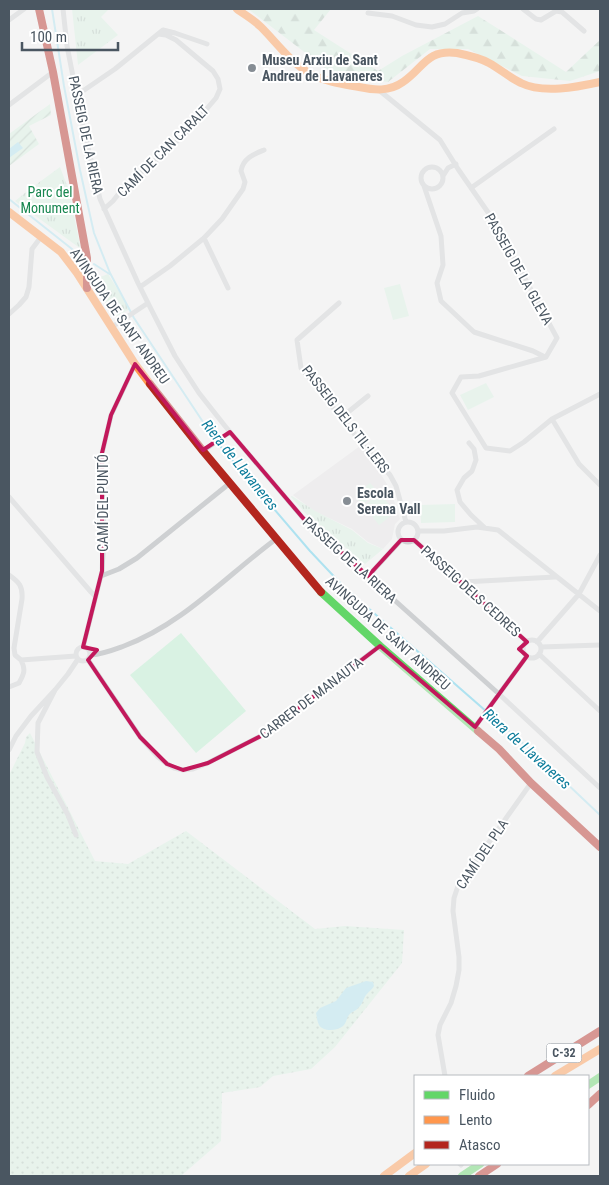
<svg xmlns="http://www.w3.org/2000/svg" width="609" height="1185" font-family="'Roboto Condensed',sans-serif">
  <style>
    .education { fill: #e6e5e6 }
    .grass { fill: url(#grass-dots) }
    .forest { fill: url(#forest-firs) }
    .park { fill: url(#park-tufts) }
    .garden { fill: url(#garden-furrows) }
    .pitch { fill: #d9f2e3 }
    .water { fill: #aee2f0 }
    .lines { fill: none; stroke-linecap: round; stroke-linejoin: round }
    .stream { stroke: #aee2f0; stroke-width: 2 }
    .street { stroke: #ced0d2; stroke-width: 5 }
    .fast { stroke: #63d668; stroke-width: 8 }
    .slow { stroke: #ff974d; stroke-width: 8 }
    .jam { stroke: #b3261e; stroke-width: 8 }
    .marked { fill: none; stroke: #c2185b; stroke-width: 4; stroke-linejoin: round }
    .poi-dot { fill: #868d94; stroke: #fff; stroke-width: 2 }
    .labels { text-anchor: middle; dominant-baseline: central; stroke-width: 4; stroke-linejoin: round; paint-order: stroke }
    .shield { fill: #fff; stroke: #808990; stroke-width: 1 }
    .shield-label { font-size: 12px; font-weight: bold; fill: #4a5661 }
    .poi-label { font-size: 14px; font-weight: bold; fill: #4a5661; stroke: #fff; text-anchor: start }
    .street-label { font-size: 14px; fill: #4a5661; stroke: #fff }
    .park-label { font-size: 14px; fill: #17864f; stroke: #fff }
    .water-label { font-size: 15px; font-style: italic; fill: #0c7c9b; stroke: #fff }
  </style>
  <defs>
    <pattern id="grass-dots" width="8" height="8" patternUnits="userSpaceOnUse" patternTransform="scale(1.25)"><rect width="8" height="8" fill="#d9f2e3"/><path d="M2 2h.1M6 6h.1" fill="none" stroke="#b2c7bb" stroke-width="1.8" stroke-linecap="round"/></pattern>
    <pattern id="forest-firs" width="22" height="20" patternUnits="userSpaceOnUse" patternTransform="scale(1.25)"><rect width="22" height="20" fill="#d9f2e3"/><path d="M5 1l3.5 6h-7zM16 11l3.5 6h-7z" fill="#b2c7bb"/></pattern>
    <pattern id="park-tufts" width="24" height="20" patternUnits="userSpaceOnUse" patternTransform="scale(1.25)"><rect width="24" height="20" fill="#d9f2e3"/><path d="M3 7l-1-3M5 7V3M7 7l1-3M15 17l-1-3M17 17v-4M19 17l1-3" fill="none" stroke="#b2c7bb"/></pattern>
    <pattern id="garden-furrows" width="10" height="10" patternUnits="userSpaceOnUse" patternTransform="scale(1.25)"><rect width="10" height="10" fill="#d9f2e3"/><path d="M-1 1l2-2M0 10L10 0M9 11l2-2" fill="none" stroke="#b2c7bb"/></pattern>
  </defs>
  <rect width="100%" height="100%" fill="#f4f4f4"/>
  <path class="education" d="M360,446L380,473L390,489L400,519L395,524L392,539L383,549L368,542L352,529L314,511L293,495Z"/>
  <path class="grass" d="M30,733L95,861L128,864L186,831L315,929L345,926L404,930L402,963L335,1047L311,1069L273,1076L260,1087L222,1093L221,1141L181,1176H9V775L25,743L26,737Z"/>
  <path class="forest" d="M248,9H331L314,30L378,71L402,56L478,16L566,72L600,40V71L570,81L522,76L468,49H430L388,82L333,74Z"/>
  <path class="park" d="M72,9H109L101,17L118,35L78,65Z
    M60,167L68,188L81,249L15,201L30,189Z
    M108,274L130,309L115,317L104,302L95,279Z
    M292,496L315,511L352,530L368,543L383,549L365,564L308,516L291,497Z"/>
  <path class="garden" d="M50,104L51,115L29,126L39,144L9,166V134Z"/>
  <path class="pitch" d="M400,284L409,316L393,320L384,288Z
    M486,383L494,397L468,410L460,395Z
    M370,483L378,492L362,505L355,495Z
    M379,493L396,512L379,525L372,516L387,503L371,515L364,506Z
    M455,504V522L421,523L420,505Z
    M181,633L246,711L196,753L130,675Z"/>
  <path class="water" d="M18,142L23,148L9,158V149Z
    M366,981L373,982L374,986C372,990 369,991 366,995C363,999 363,1004 358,1008C356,1011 351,1012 349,1015C346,1019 347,1022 343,1026C337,1031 323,1032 319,1025C317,1021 317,1017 316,1013L320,1008L336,1001L346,988Z"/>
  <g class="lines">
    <path class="stream" d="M52,9L64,86L80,170L94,233L110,273L134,318L215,440L310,551L343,586L543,761L600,815
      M9,199L77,253
      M94,264L111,275"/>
    <path class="street" d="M63,9L67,46L81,117L100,199L138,283L150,307L175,356L199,393L225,426L303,518L499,694L600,788
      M523,9L536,19L541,20L556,11L562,12L584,31
      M368,13L392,16L416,25L432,27L445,24L462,13L474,11L477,9
      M9,20L24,9
      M380,91L440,140L458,169L494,221L557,338L546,357L479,376L461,377L452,393L486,448L510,451L524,442L552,419L600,394
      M77,95L115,69L163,30L175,33L207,44
      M9,105L53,72
      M421 178a11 11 0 1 1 22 0a11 11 0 1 1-22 0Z
      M443,176L448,168L456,164
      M424,186L441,236L443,265L437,283L441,301L474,332L533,351L545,357
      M471,188L554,129
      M104,209L113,201L124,187L157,159L187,132L216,98L220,89L218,79L213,71L176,40L166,35L158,34
      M204,238L228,288
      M140,287L170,266L204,238L222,219L243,189L245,182L241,171C243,158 254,154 264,150
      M339,303L297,340L301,368L365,447L390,475L396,486L406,522
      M9,314L19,305L26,297L29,287L32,249L41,237
      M112,327L148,303
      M342,417L368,396
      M552,419L579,464L600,485
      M469,443L474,449L476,460L472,471L464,478L457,490L460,502L471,515L485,528
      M203,451L207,448L230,432
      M9,497L91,592L95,596
      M398 532a10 10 0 1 1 20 0a10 10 0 1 1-20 0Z
      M418,531H444L477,527L498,530L600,611
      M414,540L463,582L527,642
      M9,575C19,582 23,586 22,599L14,648L15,655L21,660L76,656
      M101,576L119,569L137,558L230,483
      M368,576L401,540
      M463,582L555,577
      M523 649a9 9 0 1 1 18 0a9 9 0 1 1-18 0Z
      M537,642L579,594L600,555
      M76 654a7 7 0 1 1 14 0a7 7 0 1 1-14 0Z
      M83,647L102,571L104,532L102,477V453L111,415L135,364
      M541,647L600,645
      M539,654L600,711
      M91,655C103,654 113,650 124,646C183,624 226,576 276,539
      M88,660L140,737L158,757L167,764L174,768L183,770L193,769L208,763L263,735L380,646
      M9,687L19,683C24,674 26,670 21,660
      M55,690L38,723L37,752L47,777L68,815L76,835
      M475,727L527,656
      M9,750L16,736L31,716L55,690L68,674L78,659
      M445,1076L438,1035L440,1025L451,1003L456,986L459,970V957L453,911L454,898L458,886L531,783
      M460,1164L461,1165"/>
    <path class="fast" d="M321,592L380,646L478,731
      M588,1085L600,1077
      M462,1176L480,1164"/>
    <path class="slow" d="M237,9C245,15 254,20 261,27C277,43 291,63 311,74C326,82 342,84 359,87C374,90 389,92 403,82C424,68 426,49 457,53C467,55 480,58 489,63C500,69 510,78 521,83C543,94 577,87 600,82
      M9,212L61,252L77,273L135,364L150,384
      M555,1076L600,1049
      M384,1176L415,1153
      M409,1176L426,1164"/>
    <path class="jam" d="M39,9L53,72L87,258V288
      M150,384L203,451L321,592
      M478,731L499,749L531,783L600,847
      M528,1076L600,1031
      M588,1105L600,1094
      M479,1176L497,1164"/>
  </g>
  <path d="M0 0H609V1185H0ZM135,364L203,450L230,432L303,518L368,576L401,540H414L527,642L519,649L527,656L475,727L380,646L263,735L208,763L183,770L167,764L140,737L88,660L97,650L83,647L102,571V453L111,415Z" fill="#f4f4f4" fill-opacity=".55" fill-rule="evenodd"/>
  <path class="marked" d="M135,364L203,450L230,432L303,518L368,576L401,540H414L527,642L519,649L527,656L475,727L380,646L263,735L208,763L183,770L167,764L140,737L88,660L97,650L83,647L102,571V453L111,415Z"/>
  <g class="poi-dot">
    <circle cx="252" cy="68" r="5"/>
    <circle cx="347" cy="501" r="5"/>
  </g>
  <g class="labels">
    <rect class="shield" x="546.5" y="1043.5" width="35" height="19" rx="4"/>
    <g class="shield-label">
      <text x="564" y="1053">C-32</text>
    </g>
    <g class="poi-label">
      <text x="262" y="60">Museu Arxiu de Sant<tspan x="262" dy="16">Andreu de Llavaneres</tspan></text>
      <text x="357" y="493">Escola<tspan x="357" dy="16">Serena Vall</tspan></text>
    </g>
    <g class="street-label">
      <text transform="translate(86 135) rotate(78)">PASSEIG DE LA RIERA</text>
      <text transform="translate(163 151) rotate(-45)">CAMÍ DE CAN CARALT</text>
      <text transform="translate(519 269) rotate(61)">PASSEIG DE LA GLEVA</text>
      <text transform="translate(120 316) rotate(55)">AVINGUDA DE SANT ANDREU</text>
      <text transform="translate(346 419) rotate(52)">PASSEIG DELS TIL·LERS</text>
      <text transform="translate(103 503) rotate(-90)">CAMÍ DEL PUNTÓ</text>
      <text transform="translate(350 560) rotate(42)">PASSEIG DE LA RIERA</text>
      <text transform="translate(471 591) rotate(42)">PASSEIG DELS CEDRES</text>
      <text transform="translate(388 633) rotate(42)">AVINGUDA DE SANT ANDREU</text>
      <text transform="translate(311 698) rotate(-37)">CARRER DE MANAUTA</text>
      <text transform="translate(482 854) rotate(-56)">CAMÍ DEL PLA</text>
    </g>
    <g class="park-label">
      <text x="50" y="192">Parc del<tspan x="50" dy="16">Monument</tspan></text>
    </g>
    <g class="water-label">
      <text transform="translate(240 465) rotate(51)">Riera de Llavaneres</text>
      <text transform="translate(527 749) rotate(42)">Riera de Llavaneres</text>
    </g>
  </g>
  <rect width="609" height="1185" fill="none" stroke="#4a5661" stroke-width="20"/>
  <rect x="414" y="1075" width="175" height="90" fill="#ffffff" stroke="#b7bbc0"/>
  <rect x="424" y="1091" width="25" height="8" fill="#63d668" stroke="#b7bbc0"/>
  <text x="459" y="1100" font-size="15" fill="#4a5661">Fluido</text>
  <rect x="424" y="1116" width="25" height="8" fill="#ff974d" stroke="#b7bbc0"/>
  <text x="459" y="1125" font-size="15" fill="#4a5661">Lento</text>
  <rect x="424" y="1141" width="25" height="8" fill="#b3261e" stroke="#b7bbc0"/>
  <text x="459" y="1150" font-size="15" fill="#4a5661">Atasco</text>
  <path d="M22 42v8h96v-8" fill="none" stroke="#4a5661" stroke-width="2.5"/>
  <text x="30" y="42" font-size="15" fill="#4a5661" stroke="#ffffff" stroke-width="4" paint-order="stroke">100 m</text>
</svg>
